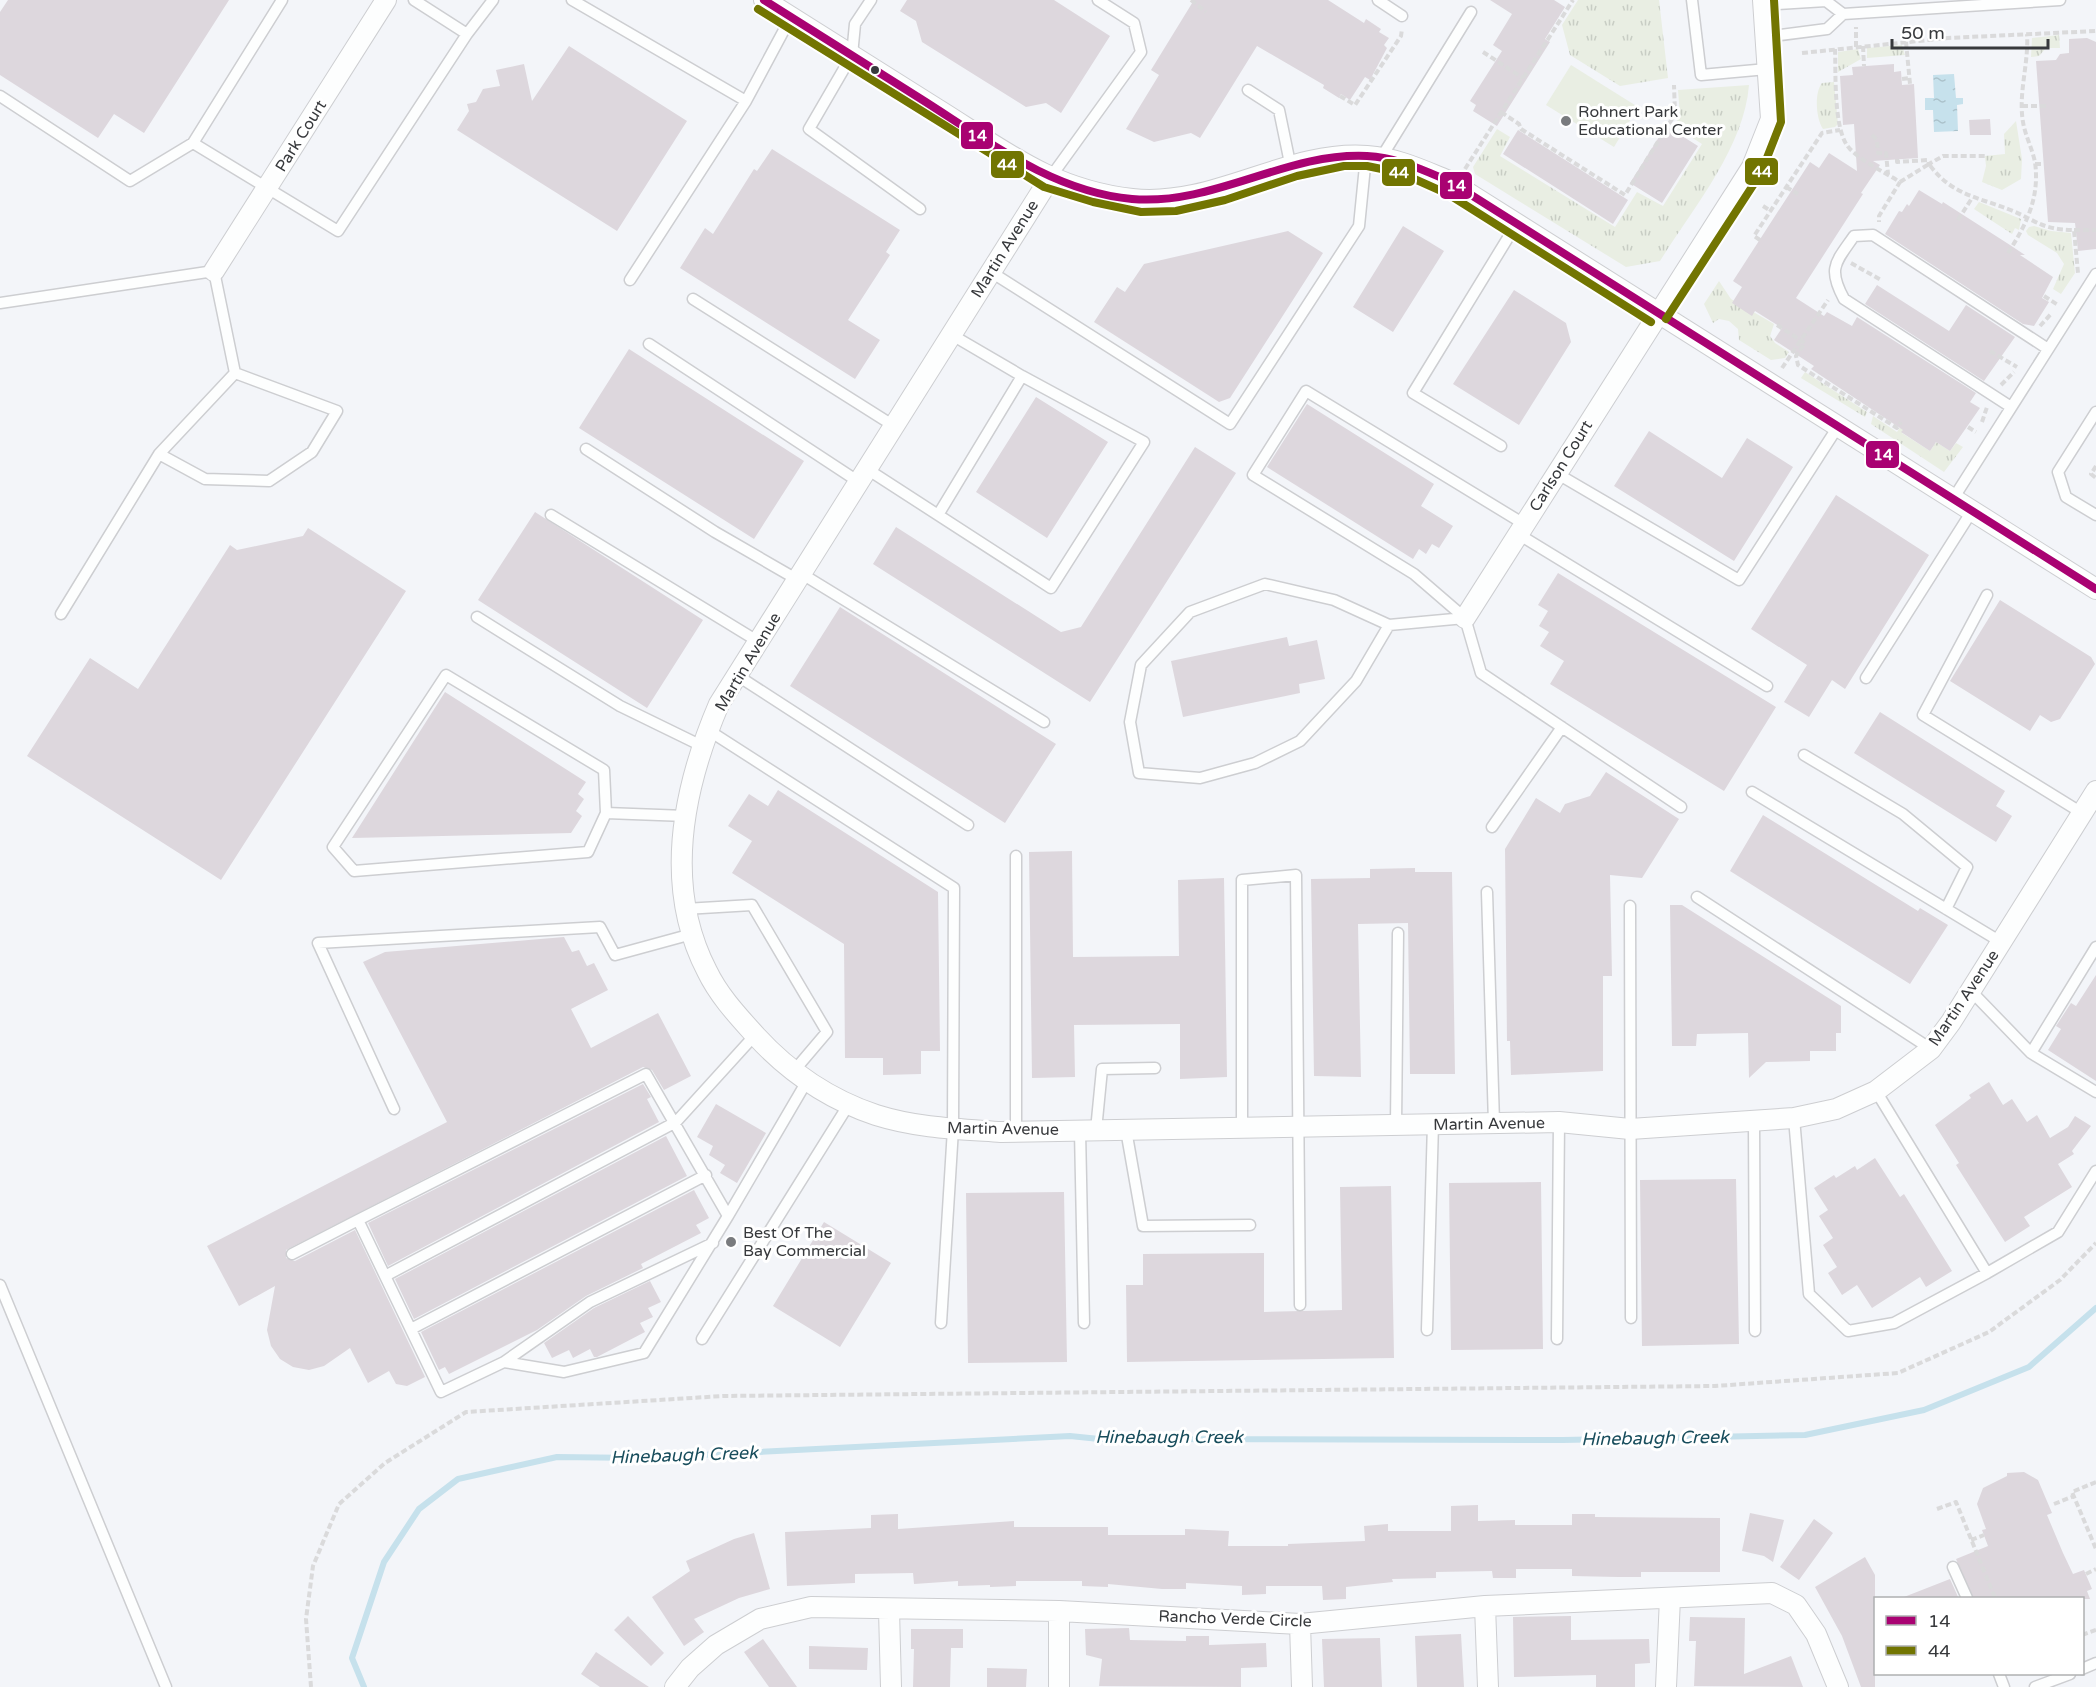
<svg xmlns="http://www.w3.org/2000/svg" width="2096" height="1687" font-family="'Varela Round',sans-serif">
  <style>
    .grass { fill: url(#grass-tufts) }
    .park { fill: #e9eee3 }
    .water { fill: url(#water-ripples) }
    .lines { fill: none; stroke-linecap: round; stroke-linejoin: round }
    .stream { stroke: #c6e1ec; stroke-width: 6 }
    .building { fill: #ddd7dd }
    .lane-casing { stroke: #cdced1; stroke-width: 13 }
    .street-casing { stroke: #cdced1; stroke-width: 22 }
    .path { stroke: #dadadb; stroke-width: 4; stroke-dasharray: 6 3; stroke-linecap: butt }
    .lane { stroke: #fdfefe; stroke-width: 10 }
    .street { stroke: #fdfefe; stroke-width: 20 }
    .bus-1-casing { stroke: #fff; stroke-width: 12 }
    .bus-2-casing { stroke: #fff; stroke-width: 12 }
    .bus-1 { stroke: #a90272; stroke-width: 8 }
    .bus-2 { stroke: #727501; stroke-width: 8 }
    .bus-dot { fill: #37393c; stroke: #fff; stroke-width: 2 }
    .poi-dot { fill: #797b7e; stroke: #fff; stroke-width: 2 }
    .labels { text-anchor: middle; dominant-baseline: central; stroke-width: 6; stroke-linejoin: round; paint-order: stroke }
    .poi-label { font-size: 16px; fill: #37393c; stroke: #fff; text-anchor: start }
    .street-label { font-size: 16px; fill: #37393c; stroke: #fff }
    .water-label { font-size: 18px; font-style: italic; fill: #184d5c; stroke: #fff }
    .line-badge { stroke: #fff; stroke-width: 2 }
    .badge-label { font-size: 16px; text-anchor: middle; font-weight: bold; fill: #fff }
  </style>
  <defs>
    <pattern id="grass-tufts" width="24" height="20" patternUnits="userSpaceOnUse" patternTransform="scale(1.5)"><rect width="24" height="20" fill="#e9eee3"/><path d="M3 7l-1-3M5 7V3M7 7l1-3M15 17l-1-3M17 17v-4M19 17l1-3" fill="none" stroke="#c8cdc4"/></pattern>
    <pattern id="water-ripples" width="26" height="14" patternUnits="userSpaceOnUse" patternTransform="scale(1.5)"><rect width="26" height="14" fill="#c6e1ec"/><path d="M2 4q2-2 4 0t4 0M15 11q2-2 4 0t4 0" fill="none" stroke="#abc2cb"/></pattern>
  </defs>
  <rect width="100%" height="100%" fill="#f3f5f9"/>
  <path class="grass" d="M1578,0H1659L1668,78L1620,86L1570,55L1562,25Z
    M2059,35L2060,48H2046L2039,56L2031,57L2032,38Z
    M1902,45L1905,55L1867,58V48Z
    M1858,49L1861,59L1838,72V52Z
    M1834,82L1838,124L1835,127L1823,129C1816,119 1814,93 1822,83Z
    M1749,85C1744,148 1693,208 1660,261L1626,267L1475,174L1473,167L1497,129L1510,137L1500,156L1615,227L1637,192L1663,206L1702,144L1674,126L1680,116L1678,90Z
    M2016,121L2022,159L2021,179L2002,190L1982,182L1986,166L1985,156L2005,154L2004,134Z
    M1979,202L2021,219L2019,230L2015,228L2012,234L1974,209Z
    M2034,226L2051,231L2071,233L2075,273L2061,294L2053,289L2064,264L2057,253L2028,235L2026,231L2029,227Z
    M1719,281L1731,299L1774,324L1770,336L1775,343L1789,352L1785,358L1771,360L1739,340L1738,329L1729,321L1719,319L1713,323L1704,304Z
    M1805,372L1867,412L1865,417L1801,378Z
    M1873,416L1897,432L1903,423L1906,425L1902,433L1930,451L1936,442L1950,451L1956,443L1963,447L1944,472L1871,424Z"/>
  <path class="park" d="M1571,65L1638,107L1614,147L1546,105Z"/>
  <path class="water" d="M1954,74L1956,98H1963V104L1957,105L1958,131L1934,132L1933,110H1925V98H1934L1933,75Z"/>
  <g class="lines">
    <path class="stream" d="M364,1687L352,1658L384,1562L419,1509L458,1479L557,1457L640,1458L1070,1436L1099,1439L1563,1440L1805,1435L1924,1410L2029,1367L2096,1308"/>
  </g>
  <path class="building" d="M8,0H229L144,133L114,114L98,138L0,75V12Z
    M907,0H1054L1110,36L1061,113L1046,103L1026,107L922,42L916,21L900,11Z
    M1194,0H1328L1364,23L1366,19L1381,29L1379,32L1389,38L1384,45L1387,48L1370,80L1365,77L1350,100L1341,94L1339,98L1323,88L1324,85L1257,46L1200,138L1191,133L1154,142L1126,129L1159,75L1151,70Z
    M1490,0H1554L1565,7L1545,39L1550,42L1497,126L1473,111L1476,105L1470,101L1502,51L1493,45L1512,14Z
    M2087,38L2096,42V249L2078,251L2075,223L2048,222L2036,61L2056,60L2060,54L2069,53V39Z
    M569,46L687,121L617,231L457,130L469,111L467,104L476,102L483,89L500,86L496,70L524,64L532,101Z
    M1894,64V72L1901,71L1902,85L1914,84L1918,158L1873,161L1880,165L1861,193L1863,194L1796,298L1824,316L1827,312L1852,326L1857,317L1976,393L1970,402L1980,408L1950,451L1936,442L1930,451L1901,432L1903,430L1811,369L1814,366L1774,340L1782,328L1755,311L1752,316L1732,303L1742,287L1733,281L1810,162L1819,168L1829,153L1857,171L1854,124L1843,125L1840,76L1853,75L1852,67Z
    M1990,119L1991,135H1970L1969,120Z
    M1666,126L1698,146L1662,203L1630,183Z
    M1518,130L1628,200L1613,224L1503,154Z
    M772,149L900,230L886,252L890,255L848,320L880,340L855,379L680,268L705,228L713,234L754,169L757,171Z
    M1919,190L1942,204L1943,202L2010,245L2025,255H2020L2053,277L2042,298L2049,302L2034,326L2023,324L1885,234L1899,211L1902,212L1907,204L1909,206Z
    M1403,226L1444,251L1393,332L1353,307Z
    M1288,231L1323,253L1230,398L1219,402L1094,322L1117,287L1125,292L1144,264Z
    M1877,285L1949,331L1966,305L2015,337L1984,381L1865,304Z
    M1514,290L1566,323L1571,342L1519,425L1453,384Z
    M629,349L804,461L754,539L579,428Z
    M1036,397L1108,442L1047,538L976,492Z
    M1307,404L1434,484L1421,506L1453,526L1439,548L1432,544L1426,554L1419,549L1413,559L1267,467Z
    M1649,431L1722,478L1747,438L1793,467L1734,561L1614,486Z
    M1195,447L1236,473L1090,702L873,564L896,527L1061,632L1081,627Z
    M1836,495L1929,555L1845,689L1832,680L1809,717L1784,702L1807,665L1751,629Z
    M535,512L703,620L647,708L478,600Z
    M308,528L406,591L221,880L27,756L90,658L138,689L230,545L237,550L303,536Z
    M1558,573L1776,707L1724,791L1550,684L1564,661L1540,646L1549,632L1539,626L1548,611L1538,605Z
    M2000,600L2091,657L2095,664L2060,719L2051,722L2040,715L2030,731L1950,681Z
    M840,607L1056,744L1005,823L790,686Z
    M1287,637L1289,646L1317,640L1325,679L1299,684L1300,693L1183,717L1171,661Z
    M445,692L586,782L578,794L584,799L576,811L582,816L571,833L352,838Z
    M1880,712L2005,791L1996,806L2012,816L1996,842L1854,753Z
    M1606,772L1679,819L1642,878L1610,875L1612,976H1603V1071L1511,1075L1510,1041H1507L1505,849L1536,798L1560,813L1565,804L1590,796Z
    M778,790L938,892L940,1051H921V1074L883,1075V1058H845L844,944L732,873L752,841L728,826L749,794L768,806Z
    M1763,815L1918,911L1920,908L1948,925L1910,984L1730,871Z
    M1072,851L1073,957L1179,956L1178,880L1224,878L1227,1077L1180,1079V1024L1074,1025L1075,1077L1032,1078L1029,852Z
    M1415,868V872H1452L1455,1074H1410L1408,923L1358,924L1361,1077L1314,1076L1311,879L1370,878V869Z
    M1670,905H1682L1841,1006V1033H1836V1051H1810V1061L1766,1062L1749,1078L1748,1033L1697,1034L1696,1046H1672Z
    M564,937L572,952L579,950L587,966L594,963L608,990L571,1009L591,1048L658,1013L691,1076L664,1090L652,1070L643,1067L286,1250V1258L295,1261L355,1230L425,1377L407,1386L396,1384L389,1371L368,1383L350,1348L324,1366L309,1370L293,1367L280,1359L271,1346L267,1330L275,1286L239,1306L207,1246L447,1122L363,962L385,952Z
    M2096,975V1081L2048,1050L2061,1029L2056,1026L2071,1003L2076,1006Z
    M1989,1082L2003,1105L2012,1099L2027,1122L2037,1115L2050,1138L2068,1127L2075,1116L2091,1126L2072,1151L2074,1154L2058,1164L2072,1187L2024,1217L2030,1226L2005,1242L1956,1165L1959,1163L1935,1125L1971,1098L1969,1095Z
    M643,1084L651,1097L647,1099L659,1122L388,1266L368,1223Z
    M716,1104L766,1133L737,1183L720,1173L725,1165L709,1155L713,1146L697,1137Z
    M666,1136L687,1176L414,1319L395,1279Z
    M1875,1158L1900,1197L1904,1194L1952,1271L1926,1287L1920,1277L1872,1308L1857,1285L1842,1295L1828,1273L1837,1267L1823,1245L1833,1238L1819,1216L1828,1210L1814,1188L1834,1175L1836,1178L1855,1166L1857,1170Z
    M1736,1179L1739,1344L1642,1346L1640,1180Z
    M1541,1182L1543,1349L1451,1350L1449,1183Z
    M1391,1186L1394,1358L1127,1362L1126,1285H1143V1254L1264,1253V1312L1342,1310L1340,1187Z
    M694,1190L709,1218L696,1225L701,1233L641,1264L643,1268L586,1296L537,1330L449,1374L445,1367L439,1370L421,1332Z
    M1064,1192L1067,1362L968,1363L966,1193Z
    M824,1222L891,1263L840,1347L773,1306Z
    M650,1281L661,1302L648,1308L653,1317L640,1323L645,1332L597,1357H594L590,1349L573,1358L569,1350L552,1358L544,1343L594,1308Z
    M2024,1472L2038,1480L2052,1513L2047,1515L2063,1553L2073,1574L2084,1570L2092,1589L2087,1591L2090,1599H1974L1956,1559L1988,1546L1982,1530L1986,1529L1977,1504L1983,1488L2007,1476V1473Z
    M1478,1505V1521L1515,1520V1525H1572V1514H1595V1517L1720,1518V1572H1641V1577H1618L1572,1576V1569H1516V1578H1493L1492,1571L1436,1572V1578L1392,1579L1393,1582L1346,1587V1599L1323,1600L1322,1586H1266V1594L1242,1595V1586L1186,1583V1589H1162L1108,1584V1587L1082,1586V1581H1016V1586L990,1587V1585L958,1586V1581L914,1584L913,1573L855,1574V1583L787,1586L785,1532L871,1528V1515L898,1514V1529L1014,1521V1527H1108V1535H1185V1529L1229,1531L1228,1546H1288V1544L1365,1541L1364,1526L1388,1524V1531H1451V1506Z
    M1750,1513L1784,1520L1773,1562L1764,1556L1742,1551Z
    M1814,1519L1833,1533L1799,1580L1780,1567Z
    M754,1533L770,1589L739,1598L694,1619L704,1632L684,1646L652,1597L690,1571L686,1561L734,1539Z
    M1865,1557L1875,1575V1687H1861L1842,1636L1815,1587Z
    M1950,1579L1959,1599H1904V1597Z
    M628,1616L664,1653L651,1666L614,1630Z
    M1571,1616V1640L1649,1639L1650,1663L1635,1664V1687H1596V1675L1514,1677L1513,1617Z
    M1690,1617L1745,1618L1744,1674L1791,1656L1803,1687L1694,1686L1696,1641H1689Z
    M1129,1628L1130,1640L1186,1641V1636H1209V1645L1266,1643L1267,1667L1241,1668V1687L1099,1686L1102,1659L1086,1655L1085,1629Z
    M911,1629H963V1648H951L950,1687H913L914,1649H911Z
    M1461,1634L1464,1687H1417L1415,1636Z
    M1380,1638L1382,1687H1324L1322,1639Z
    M763,1639L797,1687H769L744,1652Z
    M809,1646L868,1648L867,1670L809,1669Z
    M596,1652L649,1687H600L581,1674Z
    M987,1668L1027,1669L1026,1687H987Z"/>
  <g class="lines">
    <g class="lane-casing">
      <path id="lane" d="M282,0L193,143L338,231L467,34L493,0
        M414,0L467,34
        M572,0L746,101
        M871,0L855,24L852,55L809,129L920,209
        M1378,0L1402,16
        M1692,0L1701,75L1767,69
        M1763,5L1826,1L1843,14
        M1765,37L1827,29L1843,14L2060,0
        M1248,90L1279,110L1291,168
        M0,96L130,181L193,143
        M1381,158L1471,12
        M1050,178L1141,52L1134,23L1098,0
        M991,272L1230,424L1359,226L1366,156
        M630,280L746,101L791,17
        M693,299L894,426
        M0,303L214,271L235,373L159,454L61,614
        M952,335L1022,376
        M649,344L859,482
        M2011,407L1844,299C1827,268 1836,262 1854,236L1873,235L2048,349
        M2096,412L2058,472L2066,497L2096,515
        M1501,446L1413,393L1517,223
        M586,449L715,532L798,580
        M159,454L205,479L269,481L312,452L337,411L235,373
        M867,469L1051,588L1144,442L1022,376L938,515
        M1556,473L1739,580L1839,425
        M1953,499L2096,274
        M551,515L759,642
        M1524,524L1306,391L1253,475L1414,574L1465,618L1481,673L1681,807
        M1518,534L1767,686
        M802,574L1044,722
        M1987,595L1923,715L2082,813
        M477,617L620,706L702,746
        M1389,625L1356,681L1300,741L1255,763L1200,778L1139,773L1130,722L1141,665L1190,612L1265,584L1334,600L1389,625L1465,618
        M738,676L968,825
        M1866,678L1972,511
        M708,730L954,888L953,1129L941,1323
        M1804,755L1903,814L1967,867L1946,909
        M1752,792L2001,942
        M606,813L588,852L354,871L333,847L446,675L604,770L606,813L686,816
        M1492,827L1562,727
        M1016,856V1132
        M1487,892L1494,1123
        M1697,897L1931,1049
        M1630,906L1631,1318
        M685,909L752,905L827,1032L793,1072
        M1971,991L2031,1053L2096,1092
        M2031,1053L2096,947
        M1876,1091L1987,1273L2058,1232L2096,1171
        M394,1109L318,943L600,927L615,955L692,934
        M1794,1118L1809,1294L1848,1331L1894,1323L1987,1273
        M1754,1121L1755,1331
        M1396,1125L1398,933
        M1242,1128V880L1296,875L1300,1305
        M1096,1130L1102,1069L1155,1068
        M1126,1130L1143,1226L1250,1225
        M1080,1131L1084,1323
        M728,1216L807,1081
        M292,1254L358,1220
        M385,1276L441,1392L504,1362L564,1372L644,1353L728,1216L646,1074L358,1220L385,1276L676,1122L755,1035
        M0,1285L166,1687
        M411,1329L706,1175
        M1427,1330L1433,1124
        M702,1339L849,1104
        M1557,1339L1559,1122
        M504,1362L590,1302L713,1243
        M1953,1567L1967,1598
        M2082,1669L2096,1663
        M1999,1674L2004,1687
        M2035,1687L2070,1674"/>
    </g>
    <g class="street-casing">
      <path id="street" d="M764,0C821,36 879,72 937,109C1003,150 1051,190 1132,199C1215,208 1287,150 1367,156C1397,158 1422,170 1449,181L2096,589
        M1050,178L719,704C683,788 663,886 707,971C719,996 738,1016 756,1036C790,1073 828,1099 876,1115C917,1128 958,1129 1001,1132L1559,1122L1630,1129L1794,1118L1836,1109L1876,1091L1931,1049L1951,1022L2096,791
        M214,271L386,0
        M1465,618L1752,167L1771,119L1763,0
        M1485,1606L1488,1687
        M889,1610L891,1687
        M1300,1624L1302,1687
        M675,1687L690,1668L716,1645L760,1619L811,1607L1059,1611L1300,1624L1485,1606L1772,1593L1796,1605L1816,1634L1838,1687
        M1059,1687V1611
        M1666,1687L1670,1598"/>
    </g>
    <path class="path" d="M1191,0L1206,12
      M1906,42L1910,84
      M1863,46L1864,66
      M1856,47V27
      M1835,49C1836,74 1833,132 1850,149C1863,162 1884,172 1900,182L1879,216V222
      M1483,52L1523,78
      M1802,53L1948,38L2096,31
      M1902,79L1909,78
      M1340,96L1355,105L1401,36L1402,29
      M2022,106H2047
      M1501,112L1519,124L1521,129L1625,195L1675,114L1674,85
      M1872,135L1877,140L1878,153H1886L1888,174
      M1897,159V162L1928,160L1929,164L1943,156H1985
      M2035,164H2043
      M1465,169L1573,0
      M1900,182L1929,164C1952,196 1979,197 2013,211C2038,222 2044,230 2074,230L2078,273
      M1786,187L1798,194
      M1763,206L1771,211
      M1958,220L1972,198
      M2074,230H2096
      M1760,240L1754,236L1822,133L1840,130
      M2008,253C2026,225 2040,198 2035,162C2032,148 2025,135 2023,122C2018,93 2029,63 2027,34
      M1851,263L1881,280
      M2044,296L2058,305
      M1777,325L1805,343L1796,356L1798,365L1897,428L1901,422
      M2040,326L2051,314
      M1990,351L2017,367
      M1782,368L1828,300
      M2001,385L2014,372
      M1982,422L1987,407
      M1968,427L1976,432
      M2096,466L2091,474L2096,478
      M2096,1482L2072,1492L2096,1549
      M2054,1504L2074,1496
      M1937,1509L1956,1502L1995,1598
      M1971,1540L1984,1535
      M2086,1574L2096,1569
      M2010,1598H2014
      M2082,1635L2096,1630
      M311,1687L306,1619L313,1566L339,1504L385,1463L466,1412L723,1396L1715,1386L1898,1373L1989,1332L2060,1280L2096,1243"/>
    <use href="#lane" class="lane"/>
    <use href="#street" class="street"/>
    <g class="bus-1-casing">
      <path id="bus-1" d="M764,0C816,33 869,66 921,99C986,140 1053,192 1132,199C1214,206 1286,152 1367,156C1396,157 1423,170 1449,181L2096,589"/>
    </g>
    <g class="bus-2-casing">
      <path id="bus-2" d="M758,9L1044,187L1093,202L1141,212L1176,211L1225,200L1297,176L1344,166H1367L1401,173L1448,194L1651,322
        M1666,319L1761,173L1781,122L1774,0"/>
    </g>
    <use href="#bus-1" class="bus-1"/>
    <use href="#bus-2" class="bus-2"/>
  </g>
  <circle class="bus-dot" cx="875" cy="70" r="5"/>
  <g class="poi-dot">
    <circle cx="1566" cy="121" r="6"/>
    <circle cx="731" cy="1242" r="6"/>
  </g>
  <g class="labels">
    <g class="poi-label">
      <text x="1578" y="112">Rohnert Park<tspan x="1578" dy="18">Educational Center</tspan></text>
      <text x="743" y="1233">Best Of The<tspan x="743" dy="18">Bay Commercial</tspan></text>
    </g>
    <g class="street-label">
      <text transform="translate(301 136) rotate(-58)">Park Court</text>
      <text transform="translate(1005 249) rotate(-58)">Martin Avenue</text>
      <text transform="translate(1561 466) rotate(-58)">Carlson Court</text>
      <text transform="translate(748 662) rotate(-59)">Martin Avenue</text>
      <text transform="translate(1964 998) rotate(-56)">Martin Avenue</text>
      <text transform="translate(1489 1124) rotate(-1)">Martin Avenue</text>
      <text transform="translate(1003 1129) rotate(1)">Martin Avenue</text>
      <text transform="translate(1235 1619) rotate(2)">Rancho Verde Circle</text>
    </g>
    <g class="water-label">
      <text x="1169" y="1437">Hinebaugh Creek</text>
      <text transform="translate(1655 1438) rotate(-1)">Hinebaugh Creek</text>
      <text transform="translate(684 1455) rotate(-2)">Hinebaugh Creek</text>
    </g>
  </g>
  <g class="line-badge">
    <rect x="960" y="121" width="34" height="29" rx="6" fill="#a90272"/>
    <rect x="990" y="150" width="35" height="29" rx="6" fill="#727501"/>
    <rect x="1744" y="157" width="35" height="29" rx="6" fill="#727501"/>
    <rect x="1381" y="158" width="35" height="29" rx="6" fill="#727501"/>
    <rect x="1439" y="171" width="34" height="29" rx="6" fill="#a90272"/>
    <rect x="1865" y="440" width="35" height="29" rx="6" fill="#a90272"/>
  </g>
  <g class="badge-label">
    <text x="977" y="141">14</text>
    <text x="1007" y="170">44</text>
    <text x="1762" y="177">44</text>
    <text x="1399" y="178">44</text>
    <text x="1456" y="191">14</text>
    <text x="1883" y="460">14</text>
  </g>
  <rect x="1874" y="1597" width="210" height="78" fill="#ffffff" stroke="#afb0b1" stroke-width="1.5"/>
  <rect x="1886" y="1616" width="30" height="9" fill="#a90272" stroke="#afb0b1" stroke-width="1.5"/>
  <text x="1928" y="1627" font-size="18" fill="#37393c">14</text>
  <rect x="1886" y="1646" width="30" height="9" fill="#727501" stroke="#afb0b1" stroke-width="1.5"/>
  <text x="1928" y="1657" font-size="18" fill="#37393c">44</text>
  <path d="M1892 39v9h156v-9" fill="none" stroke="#37393c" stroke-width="3"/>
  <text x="1901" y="39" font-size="18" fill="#37393c" stroke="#ffffff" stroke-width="4.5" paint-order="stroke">50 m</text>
</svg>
